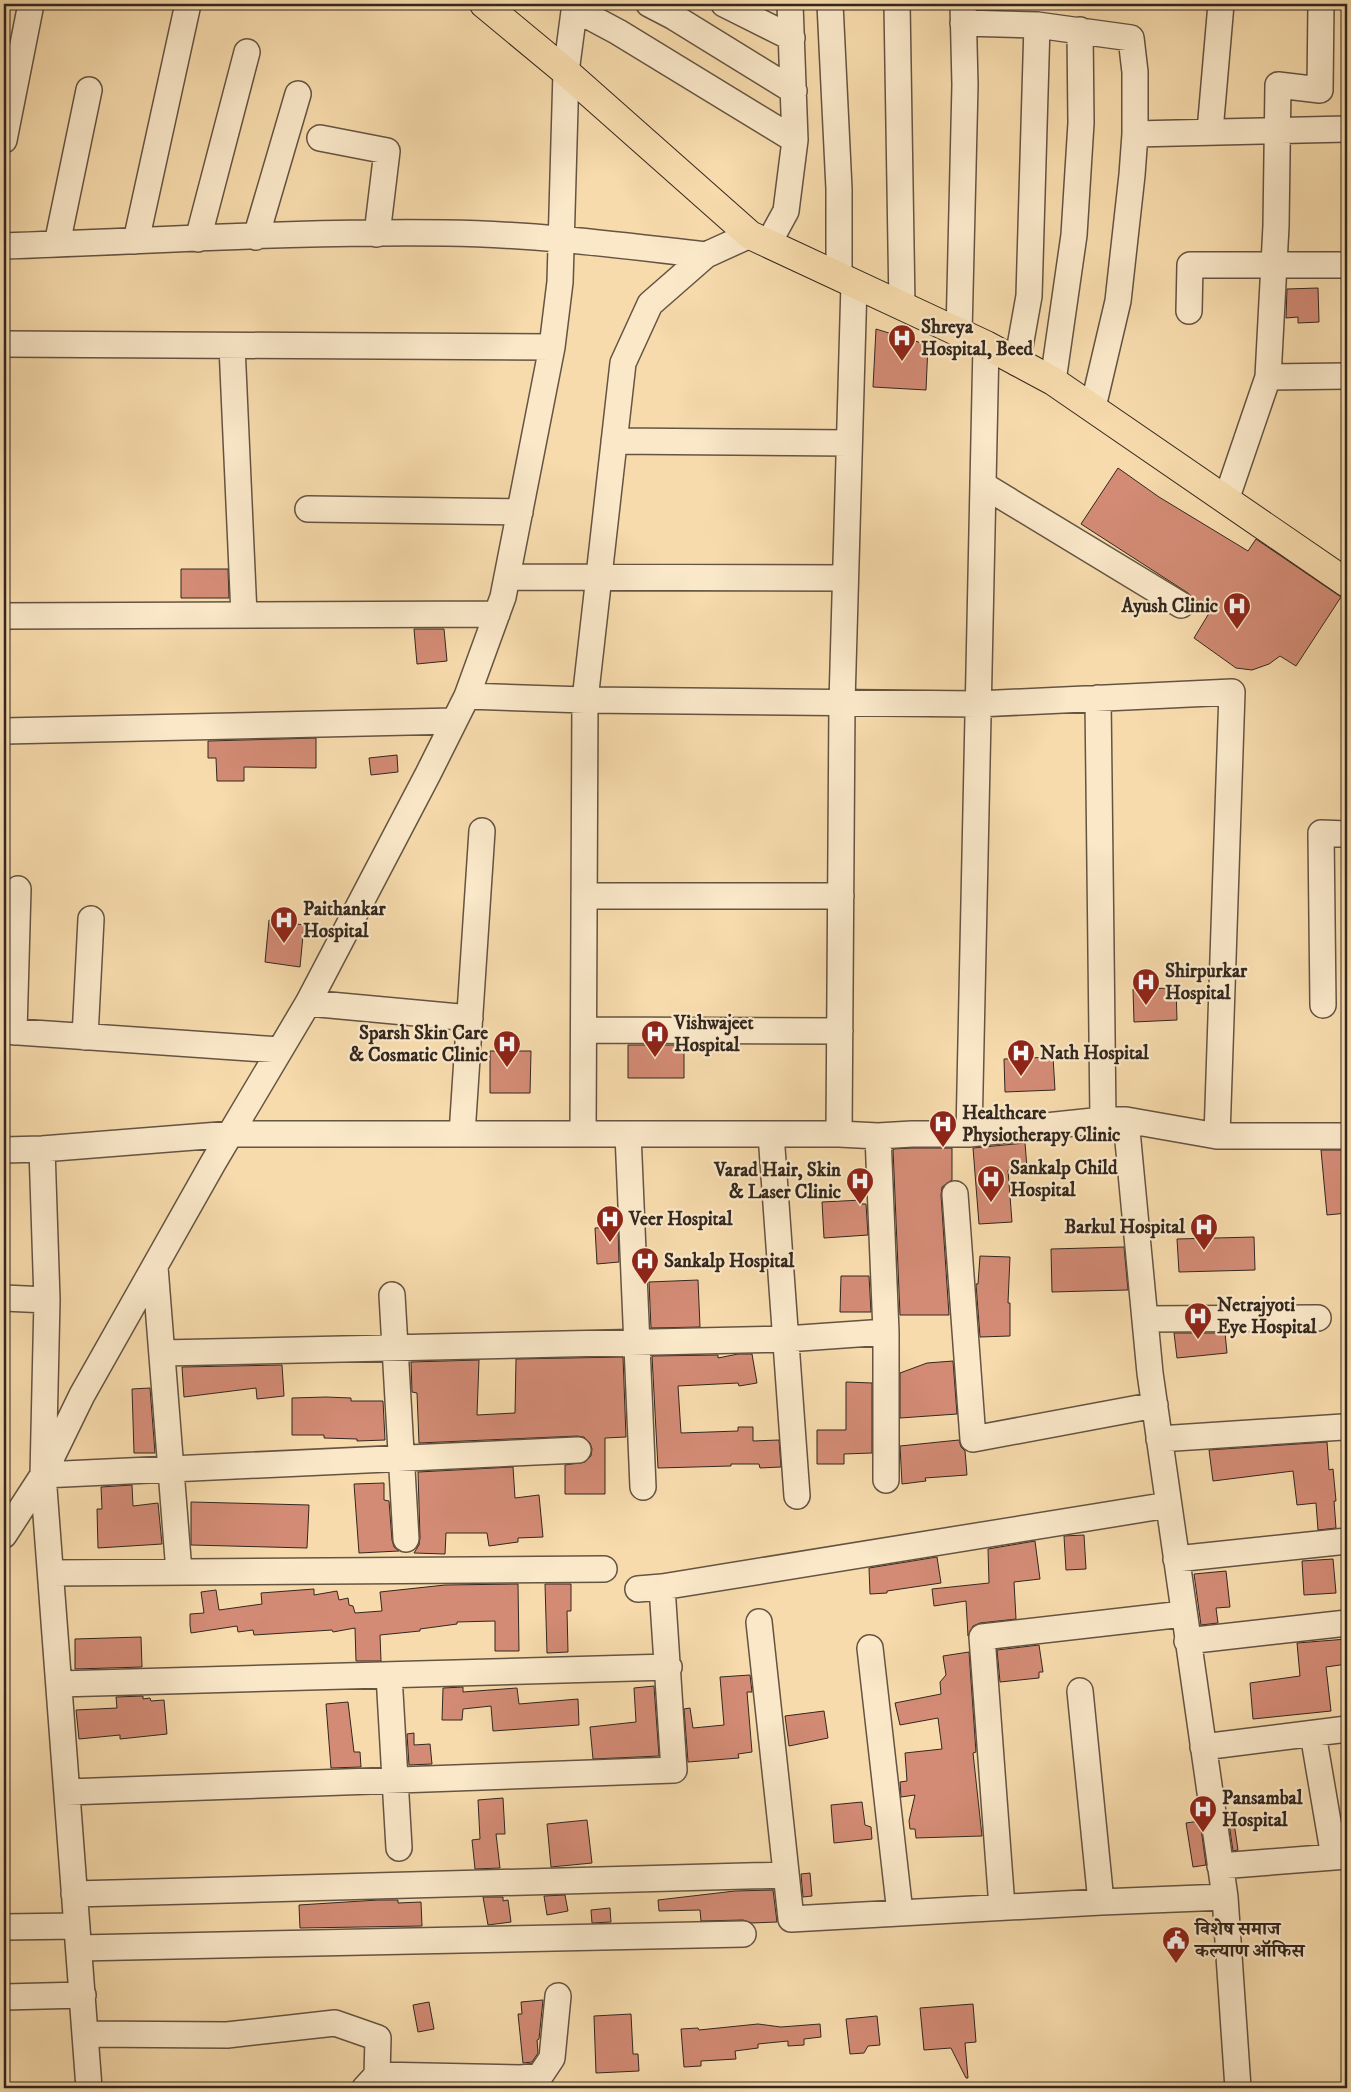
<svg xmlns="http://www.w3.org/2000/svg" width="1351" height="2092" font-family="'IM FELL DW Pica','Noto Serif Devanagari',serif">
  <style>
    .building { fill: #d38b75; stroke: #33271f }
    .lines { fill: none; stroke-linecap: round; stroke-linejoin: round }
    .minor-casing { stroke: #645442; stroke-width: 28 }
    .major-casing { stroke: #33271f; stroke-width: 30 }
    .minor { stroke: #fae8c9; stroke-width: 25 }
    .major { stroke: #f7dbac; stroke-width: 28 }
    .labels { text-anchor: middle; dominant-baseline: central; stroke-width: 4.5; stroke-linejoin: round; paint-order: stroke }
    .poi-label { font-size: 19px; font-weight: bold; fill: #33271f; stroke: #fae8c9; text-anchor: start }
  </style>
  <rect width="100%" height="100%" fill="#f7dbac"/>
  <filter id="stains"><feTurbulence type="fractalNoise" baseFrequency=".004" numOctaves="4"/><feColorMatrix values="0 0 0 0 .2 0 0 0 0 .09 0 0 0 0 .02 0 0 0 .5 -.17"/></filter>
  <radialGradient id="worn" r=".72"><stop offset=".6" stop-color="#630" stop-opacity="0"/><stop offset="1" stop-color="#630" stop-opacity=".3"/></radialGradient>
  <path class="building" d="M1318,288L1319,322L1298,323V317L1286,318L1287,289Z
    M876,329L928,345L926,390L873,387Z
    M1118,468L1159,497L1248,551L1256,539L1341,597L1296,666L1280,656L1269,664L1252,670L1236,668L1194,638L1211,610L1194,599L1188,593L1081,524Z
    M181,569H228L229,598H181Z
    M414,629H444L447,661L417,664Z
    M316,738V768L244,767V781H217L216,758H208V741Z
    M397,755L398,772L371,775L369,758Z
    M269,920L304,925L300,967L265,962Z
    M1176,988L1177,1020L1134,1022L1133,989Z
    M628,1045H684V1078H628Z
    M490,1051H531L530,1093H490Z
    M1053,1057L1055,1090L1005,1092L1004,1059Z
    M1025,1143L1027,1168L1008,1170L1012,1222L979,1224L973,1148Z
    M912,1148H952V1180L942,1187L941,1195L949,1315H900L893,1149Z
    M1321,1150H1347V1213L1327,1215Z
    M862,1200V1204H866L868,1235L824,1238L822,1202Z
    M618,1227L619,1262L597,1264L595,1228Z
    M1254,1237L1255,1270L1179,1272L1177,1239Z
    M1124,1247L1128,1290L1052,1292L1051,1249Z
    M980,1256L1010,1257L1008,1303H1010V1336L980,1337L976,1284H978Z
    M841,1276H869L871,1312H840Z
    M698,1280L700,1327L651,1328L649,1282Z
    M1174,1333H1225L1227,1353L1177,1358Z
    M738,1354H752L757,1383L739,1386L738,1383L678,1386L681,1433L738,1431V1427H753V1441L779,1440L781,1467L760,1468L759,1464H731V1466L658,1468L652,1356L718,1355V1358Z
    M623,1357L626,1437L605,1438V1494H565V1465L585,1462L591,1456L592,1449L590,1443L584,1437L577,1436L419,1443L417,1393L412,1392L411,1362L479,1360L477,1415L515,1413L516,1359Z
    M953,1361L957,1414L900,1418V1373L927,1363Z
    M282,1365L284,1396L257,1399L256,1388L184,1397L182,1367Z
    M846,1382L872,1383V1453L844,1454V1464H817V1430H846Z
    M150,1388L155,1453H134L132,1389Z
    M326,1397L351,1398V1401H383L385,1440L357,1441V1439L324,1438V1435H292V1398Z
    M959,1440L961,1447L965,1451L967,1475L925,1478L926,1481L902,1484L900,1446Z
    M1327,1442L1329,1470L1333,1469L1336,1501H1334L1336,1528L1318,1530L1316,1503L1297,1505L1293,1471L1213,1481L1209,1450Z
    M513,1467L515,1498L539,1495L543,1537L518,1538V1542L489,1546L487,1533H446L445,1554L414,1553L419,1545L420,1538L418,1472Z
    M384,1483V1500L389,1501L392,1540L394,1547L399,1551L359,1553L354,1484Z
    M132,1485L133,1506L158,1503L162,1544L98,1548L97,1509H102L101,1487Z
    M191,1502L309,1505L307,1548L191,1545Z
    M1084,1535L1086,1569L1066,1570L1064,1536Z
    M1035,1541L1040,1579L1014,1582L1016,1619L980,1623L973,1626L968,1636L966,1601L934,1606L932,1589L989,1583L988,1549Z
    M937,1557L941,1583L887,1591V1593L870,1594L869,1568Z
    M1333,1559L1336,1593L1304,1595L1302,1561Z
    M1226,1571L1230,1607L1216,1608L1218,1623L1201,1625L1194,1574Z
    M518,1584L519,1651H495V1621L457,1622V1624L420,1629V1631L380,1635L381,1661H356L355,1628L333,1632L332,1630L254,1635L253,1630L238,1632L237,1626L191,1633L190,1625V1614L204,1613L201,1592L216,1590L219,1610L262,1604L261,1593L314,1589V1595L337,1591L339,1600L348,1598L349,1605L353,1606L355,1613L382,1611L380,1592L445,1585Z
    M545,1584H571V1611H567L568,1652L547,1653Z
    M141,1637L142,1667L75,1669V1639Z
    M1347,1639V1664L1326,1667L1331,1711L1253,1719L1250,1683L1300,1676L1297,1643Z
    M1039,1645L1043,1672H1039V1678L1000,1682L997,1650Z
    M969,1652L976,1752L973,1753L982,1836L916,1838L915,1829H910L909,1821L915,1795L901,1797L900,1782L907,1781L905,1753L942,1749L938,1718L900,1725L895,1703L941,1694L940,1682L946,1675L943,1656Z
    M750,1675L752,1692H747L752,1752L738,1754L739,1758L688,1762L684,1709L690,1708L693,1728L724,1725L720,1677Z
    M654,1686L659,1756L593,1759L590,1727L636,1722L634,1688Z
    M463,1687V1692L517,1688L519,1704L578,1699L579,1725L493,1731L491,1706L463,1709L462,1720H442L443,1688Z
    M143,1696V1699L150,1698L151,1701L164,1700L167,1734L120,1739V1735L79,1739L76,1710L117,1708L116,1697Z
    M348,1702L354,1752H360L361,1767L331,1768L326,1704Z
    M824,1711L828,1738L789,1746L785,1716Z
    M414,1733V1745L430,1744L432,1764L409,1765L407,1734Z
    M503,1798L505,1834H496L500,1868L475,1869L472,1840L480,1839L478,1800Z
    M862,1802L865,1825L871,1827L872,1839L834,1843L831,1805Z
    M1228,1816H1233L1238,1850L1233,1851Z
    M587,1820L592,1863L551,1867L547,1824Z
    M1200,1821L1206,1865L1193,1867L1186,1823Z
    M810,1873L812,1896L803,1897L801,1874Z
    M773,1890L777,1922L752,1923L743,1920L701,1921L700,1910L659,1911L658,1900L735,1891Z
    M565,1895L568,1911L547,1915L544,1896Z
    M483,1897H503V1901L508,1900L511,1922L488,1925Z
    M378,1900H398V1903L421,1902L422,1926L300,1928L299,1905Z
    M610,1908L611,1922L592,1923L591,1910Z
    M543,2000L539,2039L537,2040L538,2053L532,2062L523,2063L518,2014H522L521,2002Z
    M429,2002L434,2029L418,2032L413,2005Z
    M973,2004L976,2042L965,2043L968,2078H966L951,2048L924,2050L920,2008Z
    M631,2014L633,2054H638L639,2071L596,2073L594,2016Z
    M877,2016L880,2045L868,2046L864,2053L850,2054L846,2019Z
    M758,2024L781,2027L820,2024L821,2037L804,2039V2045L788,2046V2041L758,2044V2048L735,2051L736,2059L701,2061V2066L684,2067L681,2029L698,2028L699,2030Z"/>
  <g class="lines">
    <g class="minor-casing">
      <path id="minor" d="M649,4L674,17L794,91
        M724,4L792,38
        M830,4L839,189V277
        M897,4L902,306
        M575,9L618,32L795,140
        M963,23L1037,25L1029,296L1017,363
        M1037,25L1131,38L1135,72V134L1132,175L1118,301L1093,407
        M1210,131L1221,4
        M1135,134L1347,129
        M320,138L387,151L377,234
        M4,140L31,4
        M256,237L298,94
        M198,239L247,52
        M136,241L188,4
        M57,244L89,90
        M768,244L786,211L795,140L790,4
        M4,246C151,241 299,231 446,233C533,234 619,245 706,255
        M1189,311L1190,265H1347
        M959,333L965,85L963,4
        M4,344L552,347
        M232,346L244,615
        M1268,377L1347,376
        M1053,381L1074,235L1081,123L1080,30
        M614,441L849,443
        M983,485L1181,605
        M1226,500L1268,377L1276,226L1278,85L1320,90L1321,4
        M308,509L520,512
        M507,577L845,578
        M4,616L497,614
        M467,696L585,700L978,704L1232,692L1217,1136
        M1098,698L1103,1120
        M4,731L454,721
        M584,896H841
        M308,1003L470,1018
        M1323,1005L1321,833L1347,834
        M584,1030L840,1031
        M4,1031L280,1050
        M14,1032L18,889
        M85,1037L91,919
        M1126,1120L1150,1373L1225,1897L1238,2088
        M462,1134L482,831
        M583,1134L585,700L623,363L650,304L706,255L750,235
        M628,1134L643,1487
        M771,1134L797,1496
        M839,1134L842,702L854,284
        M969,1134L986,345
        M878,1136L886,1332V1480
        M42,1149L47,1300L43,1475L89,2088
        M4,1150L42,1149L232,1134H839L878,1136L912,1134H969L1103,1120H1126L1217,1136H1347
        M955,1194L973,1439L1155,1405
        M155,1267L179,1572
        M392,1295L406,1539
        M4,1298L47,1300
        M1145,1319L1318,1318
        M162,1353L786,1339L886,1332
        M1159,1439L1343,1427
        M43,1475L578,1450
        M4,1535L43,1475L82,1395L213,1163L308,1003L428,774L467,696L503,597L552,347L560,282L566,72L575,4
        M1176,1559L1347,1541
        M51,1573L604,1569
        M638,1589L662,1587L1168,1505
        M759,1622L791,1919L1101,1902L1225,1897
        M1187,1641L1347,1623
        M870,1648L900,1913
        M389,1675L399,1848
        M59,1684L669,1667
        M1080,1691L1101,1902
        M1313,1734L1334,1857
        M1203,1747L1347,1729
        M67,1792L674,1770L662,1587
        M1220,1866L1347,1856
        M74,1894L786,1875
        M1002,1907L982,1637L1183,1614
        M4,1927L77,1926
        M79,1948L743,1934
        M4,1997L83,1995
        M86,2034L227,2035L335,2023L378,2038L377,2075L365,2088
        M377,2075L521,2078L540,2076L552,2058L558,1996"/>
    </g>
    <g class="major-casing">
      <path id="major" d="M484,4L566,72L750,235L986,345L1053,381L1347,583"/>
    </g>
    <use href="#minor" class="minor"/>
    <use href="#major" class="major"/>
  </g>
  <defs>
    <g id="hospital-pin" transform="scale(1.4375)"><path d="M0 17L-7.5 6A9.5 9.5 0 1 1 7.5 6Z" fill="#8f2418" stroke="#fae8c9"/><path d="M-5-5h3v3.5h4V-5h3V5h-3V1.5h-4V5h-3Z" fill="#fff"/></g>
    <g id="civic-pin" transform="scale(1.4375)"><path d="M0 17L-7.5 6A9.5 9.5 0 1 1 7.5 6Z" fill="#8f2418" stroke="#fae8c9"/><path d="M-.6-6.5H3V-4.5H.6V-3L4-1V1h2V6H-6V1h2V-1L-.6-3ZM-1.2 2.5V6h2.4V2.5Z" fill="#fff"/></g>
  </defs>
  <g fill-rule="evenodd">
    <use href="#hospital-pin" x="902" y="338"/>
    <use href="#hospital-pin" x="1237" y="606"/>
    <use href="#hospital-pin" x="284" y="920"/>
    <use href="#hospital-pin" x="1146" y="982"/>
    <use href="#hospital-pin" x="655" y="1034"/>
    <use href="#hospital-pin" x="507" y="1044"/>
    <use href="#hospital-pin" x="1021" y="1053"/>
    <use href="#hospital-pin" x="943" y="1124"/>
    <use href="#hospital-pin" x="991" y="1179"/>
    <use href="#hospital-pin" x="860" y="1181"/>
    <use href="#hospital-pin" x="610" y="1219"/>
    <use href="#hospital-pin" x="1204" y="1227"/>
    <use href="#hospital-pin" x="645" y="1261"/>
    <use href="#hospital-pin" x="1198" y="1316"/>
    <use href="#hospital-pin" x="1203" y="1809"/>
    <use href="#civic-pin" x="1176" y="1940"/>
  </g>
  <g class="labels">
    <g class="poi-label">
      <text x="921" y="327">Shreya<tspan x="921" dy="22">Hospital, Beed</tspan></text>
      <text x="1218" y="606" text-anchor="end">Ayush Clinic</text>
      <text x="303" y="909">Paithankar<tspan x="303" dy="22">Hospital</tspan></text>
      <text x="1165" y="971">Shirpurkar<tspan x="1165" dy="22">Hospital</tspan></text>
      <text x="674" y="1023">Vishwajeet<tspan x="674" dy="22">Hospital</tspan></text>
      <text x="488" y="1033" text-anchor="end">Sparsh Skin Care<tspan x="488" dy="22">&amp; Cosmatic Clinic</tspan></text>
      <text x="1040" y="1053">Nath Hospital</text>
      <text x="962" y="1113">Healthcare<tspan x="962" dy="22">Physiotherapy Clinic</tspan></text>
      <text x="1010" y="1168">Sankalp Child<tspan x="1010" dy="22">Hospital</tspan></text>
      <text x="841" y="1170" text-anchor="end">Varad Hair, Skin<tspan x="841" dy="22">&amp; Laser Clinic</tspan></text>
      <text x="629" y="1219">Veer Hospital</text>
      <text x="1185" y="1227" text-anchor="end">Barkul Hospital</text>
      <text x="664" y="1261">Sankalp Hospital</text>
      <text x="1217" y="1305">Netrajyoti<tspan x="1217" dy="22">Eye Hospital</tspan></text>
      <text x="1222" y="1798">Pansambal<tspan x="1222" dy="22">Hospital</tspan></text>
      <text x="1195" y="1929">विशेष समाज<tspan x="1195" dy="22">कल्याण ऑफिस</tspan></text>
    </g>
  </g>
  <rect width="1351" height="2092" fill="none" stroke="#f7dbac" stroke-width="20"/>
  <rect x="5" y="5" width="1341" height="2082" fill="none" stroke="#33271f" stroke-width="2.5"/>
  <rect x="10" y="10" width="1331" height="2072" fill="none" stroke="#33271f"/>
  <rect width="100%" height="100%" filter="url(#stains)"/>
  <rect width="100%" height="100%" fill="url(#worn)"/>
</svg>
